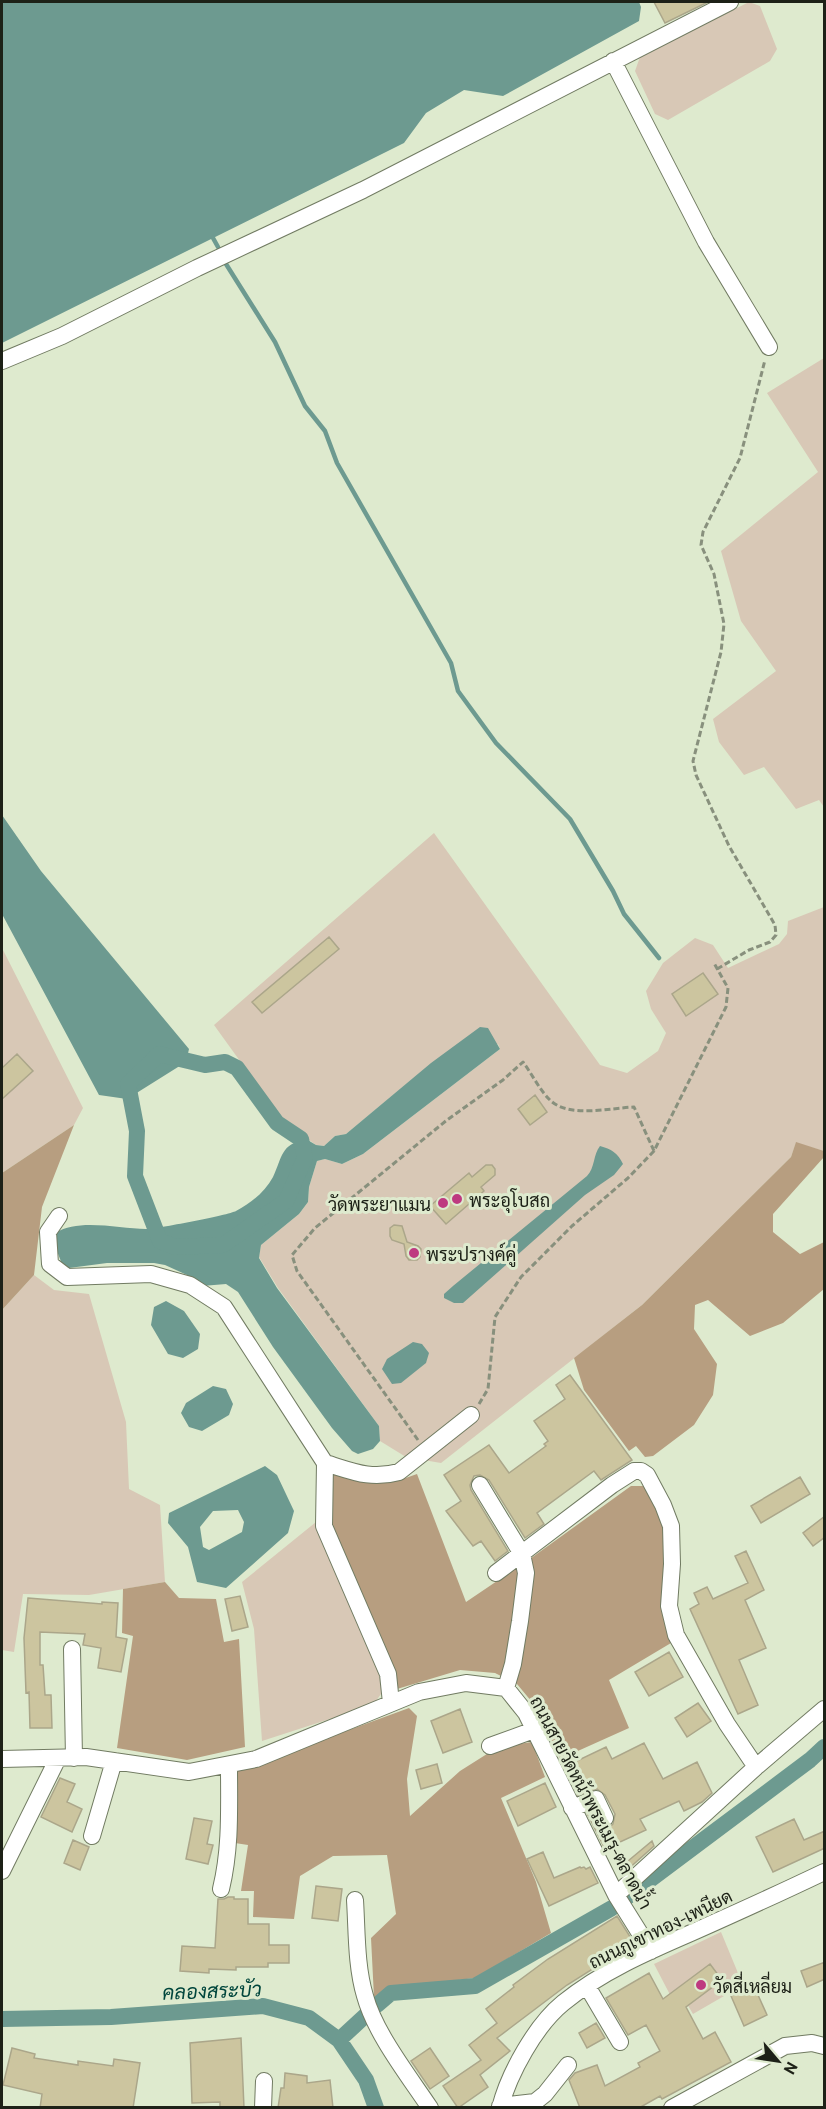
<svg xmlns="http://www.w3.org/2000/svg" width="826" height="2109" font-family="Georgia,Sarabun,serif">
  <style>
    .green { fill: #d8c8b6 }
    .forest { fill: #b79e80 }
    .water { fill: #6d9a90; fill-rule: evenodd }
    .lines { fill: none; stroke-linecap: round; stroke-linejoin: round }
    .stream { stroke: #6d9a90; stroke-width: 4.5 }
    .canal { stroke: #6d9a90; stroke-width: 16 }
    .building { fill: #ccc59f; stroke: #aba68a; stroke-width: 1.5 }
    .minor-casing { stroke: #717b62; stroke-width: 18 }
    .path { stroke: #88907d; stroke-width: 3; stroke-dasharray: 6 3; stroke-linecap: butt }
    .minor { stroke: #fff; stroke-width: 16 }
    .poi-dot { fill: #be3a80; stroke: #deeace; stroke-width: 2 }
    .labels { text-anchor: middle; dominant-baseline: central; stroke-width: 6; stroke-linejoin: round; paint-order: stroke }
    .poi-label { font-size: 18px; fill: #1d2117; stroke: #deeace; text-anchor: start }
    .street-label { font-size: 18px; fill: #1d2117; stroke: #deeace }
    .water-label { font-size: 20px; font-style: italic; fill: #00463c; stroke: #deeace }
  </style>
  <rect width="100%" height="100%" fill="#deeace"/>
  <path class="green" d="M749,2L760,6L777,49L770,61L668,120L655,114L635,71L640,57Z
    M824,358V807L819,800L796,809L764,767L744,775L719,742L713,719L776,671L741,621L721,551L818,472L767,393Z
    M434,833L600,1065L627,1073L658,1051L666,1033L651,1009L646,991L663,963L695,938L713,945L728,968L779,944L787,934L788,921L824,907V1151L796,1143L791,1157L642,1305L441,1463L406,1457L380,1441L379,1426L278,1288L259,1257L261,1245L299,1214L308,1202L309,1187L317,1161L325,1159L342,1164L363,1154L500,1049L498,1044L432,1063L346,1134L335,1136L324,1146L316,1145L284,1122L214,1025Z
    M2,948L83,1108L74,1125L2,1173Z
    M34,1275L54,1290L89,1294L126,1422L129,1489L160,1505L165,1582L89,1595L23,1594L14,1652L2,1650V1310Z
    M316,1522L382,1677L381,1694L373,1705L262,1741L254,1629L242,1582Z
    M721,1932L743,1985L693,2014L687,2004L678,2010L654,1964Z"/>
  <path class="forest" d="M74,1125L42,1207L34,1275L2,1310V1173Z
    M796,1142L824,1151V1157L773,1214V1232L800,1254L824,1242V1289L783,1323L750,1336L708,1300L695,1305L694,1329L717,1364L713,1395L694,1425L653,1456L645,1457L636,1446L629,1451L584,1390L574,1358L642,1305L791,1157Z
    M333,1473L370,1483L400,1480L417,1474L466,1602L534,1556L631,1486H644L663,1523L666,1567L662,1612L671,1643L609,1680L629,1728L560,1759L537,1708L517,1684L495,1673L460,1670L397,1689L332,1526Z
    M165,1582L179,1598L216,1599L224,1642L239,1639L245,1747L187,1760L117,1748L133,1636L122,1633L123,1589Z
    M409,1708L417,1716L407,1779L410,1816L460,1771L498,1747L532,1742L545,1777L501,1798L536,1882L551,1933L475,1978L391,1988L374,1997L371,1938L396,1914L387,1855L333,1856L300,1876L294,1919L253,1917L254,1891H241L248,1845L235,1843L237,1771Z"/>
  <path class="water" d="M2,2H639L641,7L639,21L503,96L464,90L426,113L404,143L2,343Z
    M2,815L41,871L189,1049L186,1062L127,1099L99,1095L2,914Z
    M480,1027L488,1028L500,1049L363,1154L342,1164L325,1159L317,1161L309,1187L308,1202L299,1214L261,1245L259,1258L277,1288L379,1426L380,1441L373,1449L358,1454L352,1451L332,1428L273,1347L238,1292L226,1284L202,1286L187,1275L165,1265L154,1263H107L69,1268L62,1264L55,1246L56,1233C78,1218 120,1229 146,1229C156,1229 229,1215 236,1211C251,1203 265,1192 273,1177C283,1156 280,1145 306,1139L316,1145L324,1146L335,1136L346,1134L431,1063Z
    M600,1146C611,1149 618,1153 623,1164L614,1175L585,1195L463,1303H454L444,1298V1294L453,1286L587,1176C595,1168 593,1155 600,1146Z
    M166,1301L184,1311L200,1334L198,1349L183,1358L168,1354L151,1325L154,1307Z
    M413,1342L422,1344L429,1353L426,1363L401,1383L392,1384L382,1369L387,1359Z
    M213,1386L226,1389L233,1404L229,1415L202,1431L189,1427L181,1413L186,1403Z
    M265,1466L277,1475L294,1511L288,1533L226,1588L197,1582L188,1547L168,1523L169,1513ZM238,1510L244,1522L242,1532L209,1550L203,1547L200,1527L213,1511Z"/>
  <g class="lines">
    <path class="stream" d="M213,238L218,247
      M226,264L275,342L305,406L325,431L337,463L451,663L458,691L496,743L570,819L613,891L624,914L659,958"/>
    <path class="canal" d="M159,1054L205,1065L225,1062L237,1068L277,1123L301,1139L305,1158L286,1201L223,1245L175,1247L160,1241L135,1176L137,1131L128,1084Z
      M627,1897L810,1760L824,1747
      M377,2005L391,1993L475,1986L612,1908
      M2,2019L111,2017L263,2006L309,2018L339,2040L366,2080L376,2108
      M339,2040L366,2015"/>
  </g>
  <path class="building" d="M654,2H708L665,23Z
    M329,937L339,949L262,1013L252,1002Z
    M703,973L718,994L686,1016L672,994Z
    M17,1054L33,1071L2,1099V1068Z
    M535,1095L547,1112L530,1125L518,1109Z
    M486,1165H492L495,1169V1175L481,1187L484,1191L446,1224L430,1206L469,1173L472,1177Z
    M394,1225L402,1226L407,1242L418,1246L421,1249L420,1257L417,1260H409L406,1256L404,1244L392,1240L390,1236V1228Z
    M570,1375L632,1460L601,1480L594,1471L537,1513L544,1524L525,1538L489,1480L480,1475L474,1476L470,1485L471,1490L508,1551L495,1561L481,1541L473,1546L446,1511L461,1501L444,1475L489,1445L509,1473L546,1446L544,1444L548,1441L534,1421L565,1399L556,1385Z
    M800,1477L810,1494L761,1523L751,1506Z
    M825,1516V1537L813,1546L803,1533Z
    M746,1551L764,1590L745,1600L766,1648L739,1660L758,1705L738,1714L690,1609L699,1604L694,1593L707,1587L713,1599L748,1583L735,1556Z
    M240,1596L248,1627L232,1631L225,1599Z
    M28,1598L102,1604V1602L118,1603L116,1637L127,1639L121,1672L98,1668L101,1648L83,1645L85,1634L40,1632V1665H43L45,1695H51L52,1728H30L29,1692L26,1693L24,1638Z
    M669,1652L683,1677L649,1696L635,1672Z
    M698,1703L711,1721L687,1737L675,1718Z
    M460,1709L472,1742L443,1753L431,1721Z
    M644,1743L663,1779L697,1762L712,1793L702,1802L684,1811L679,1801L640,1819L646,1830L605,1849L587,1813L591,1812L600,1827L609,1828L613,1824L615,1814L605,1795L597,1789L578,1795L564,1767L606,1747L612,1759Z
    M437,1764L442,1783L421,1789L416,1770Z
    M60,1778L75,1784L67,1802L82,1809L72,1832L41,1817Z
    M545,1783L556,1807L518,1826L507,1801Z
    M194,1818L212,1821L207,1844L213,1845L208,1864L186,1859Z
    M794,1819L804,1840L825,1831V1848L773,1872L756,1837Z
    M73,1840L89,1847L80,1870L64,1863Z
    M652,1841L654,1846L626,1871L622,1866Z
    M543,1852L554,1878L580,1867L581,1868L584,1867L586,1869L590,1867L598,1883L549,1906L527,1859Z
    M316,1886L342,1889L338,1921L312,1918Z
    M228,1897H234V1899H248V1924H269V1945H289V1963H268V1967H236V1970L209,1969V1973L180,1971L182,1946L215,1948L218,1899H224Z
    M617,1916L634,1943L567,1985L497,2038L510,2051L480,2075L488,2087L458,2108L443,2086L481,2060L469,2045L497,2023L486,2009L514,1987L513,1985L548,1959Z
    M825,1962V1979L807,1987L801,1971Z
    M710,1964L722,1980L686,2007L703,2039L715,2032L731,2062L662,2099L660,2096L639,2108H580L569,2080L575,2073L597,2065L605,2086L640,2067L638,2063L660,2051L646,2025L628,2035L606,1998L649,1973L663,1999Z
    M754,1986L767,2015L744,2026L731,1996Z
    M596,2023L605,2038L587,2048L579,2033Z
    M241,2038L244,2108H220V2102L192,2103L190,2043Z
    M12,2048L35,2054L34,2058L78,2065V2061L113,2066L114,2059L140,2063L133,2108H40L42,2094L3,2085Z
    M430,2048L449,2076L430,2089L411,2061Z
    M285,2073L307,2076V2083L330,2080L333,2108H278L281,2088H284Z"/>
  <g class="lines">
    <g class="minor-casing">
      <path id="minor" d="M613,61L706,242L769,347
        M2,361L62,336L197,268L363,190L730,2
        M59,1216L48,1232L50,1264L67,1277L151,1274L190,1285L224,1307L325,1463L324,1526L388,1674L391,1703
        M325,1463C352,1471 370,1480 399,1472L471,1415
        M480,1485L522,1554L526,1573L520,1621L513,1664L506,1688
        M496,1573L612,1485L634,1471H641L647,1475L663,1505L671,1526L672,1564L669,1606L676,1635L727,1724L756,1767
        M72,1649L74,1758
        M490,1746L534,1730
        M2,1759L86,1757L189,1772L256,1759L419,1692L466,1683L506,1688L526,1713L616,1895L651,1951
        M572,1808L596,1799L605,1818
        M92,1836L114,1761
        M2,1871L58,1758
        M221,1889C231,1848 229,1807 229,1766
        M616,1895L756,1767L824,1709
        M355,1900C357,1932 356,1966 365,1996C375,2033 408,2075 430,2108
        M587,1986L620,2042
        M500,2106L535,2102L545,2094L568,2065
        M263,2108L264,2081
        M500,2108C509,2073 536,2025 563,2003C601,1972 647,1952 691,1933C736,1913 780,1893 824,1872
        M672,2108L785,2046L812,2043L824,2046"/>
    </g>
    <path class="path" d="M717,969L749,950L770,942L776,935L775,925L729,846L696,775L693,761L721,652L724,624L714,574L701,545L703,532L740,458L765,360
      M479,1404L488,1389L495,1317L521,1277L572,1226L628,1178L654,1151L726,1007L728,988L714,963
      M418,1440L297,1271L292,1255L315,1228L447,1120L503,1080L523,1062C532,1074 540,1091 551,1101C570,1118 610,1108 634,1107L654,1151"/>
    <use href="#minor" class="minor"/>
  </g>
  <g class="poi-dot">
    <circle cx="457" cy="1199" r="6"/>
    <circle cx="443" cy="1203" r="6"/>
    <circle cx="414" cy="1253" r="6"/>
    <circle cx="701" cy="1985" r="6"/>
  </g>
  <g class="labels">
    <g class="poi-label">
      <text x="469" y="1199">พระอุโบสถ</text>
      <text x="431" y="1203" text-anchor="end">วัดพระยาแมน</text>
      <text x="426" y="1253">พระปรางค์คู่</text>
      <text x="713" y="1985">วัดสี่เหลี่ยม</text>
    </g>
    <g class="street-label">
      <text transform="translate(592 1802) rotate(62)">ถนนสายวัดหน้าพระเมรุ-ตลาดน้ำ</text>
      <text transform="translate(660 1928) rotate(-26)">ถนนภูเขาทอง-เพนียด</text>
    </g>
    <g class="water-label">
      <text transform="translate(212 1990) rotate(-2)">คลองสระบัว</text>
    </g>
  </g>
  <rect width="826" height="2109" fill="none" stroke="#1d2117" stroke-width="6"/>
  <g transform="translate(778 2061) rotate(119)" stroke="#deeace" stroke-width="4.5" paint-order="stroke">
  <path d="M0-4.5L10 22L0 15L-10 22Z" fill="#1d2117"/>
  <text y="-9" font-size="16" font-weight="bold" text-anchor="middle" fill="#1d2117">N</text>
  </g>
</svg>
